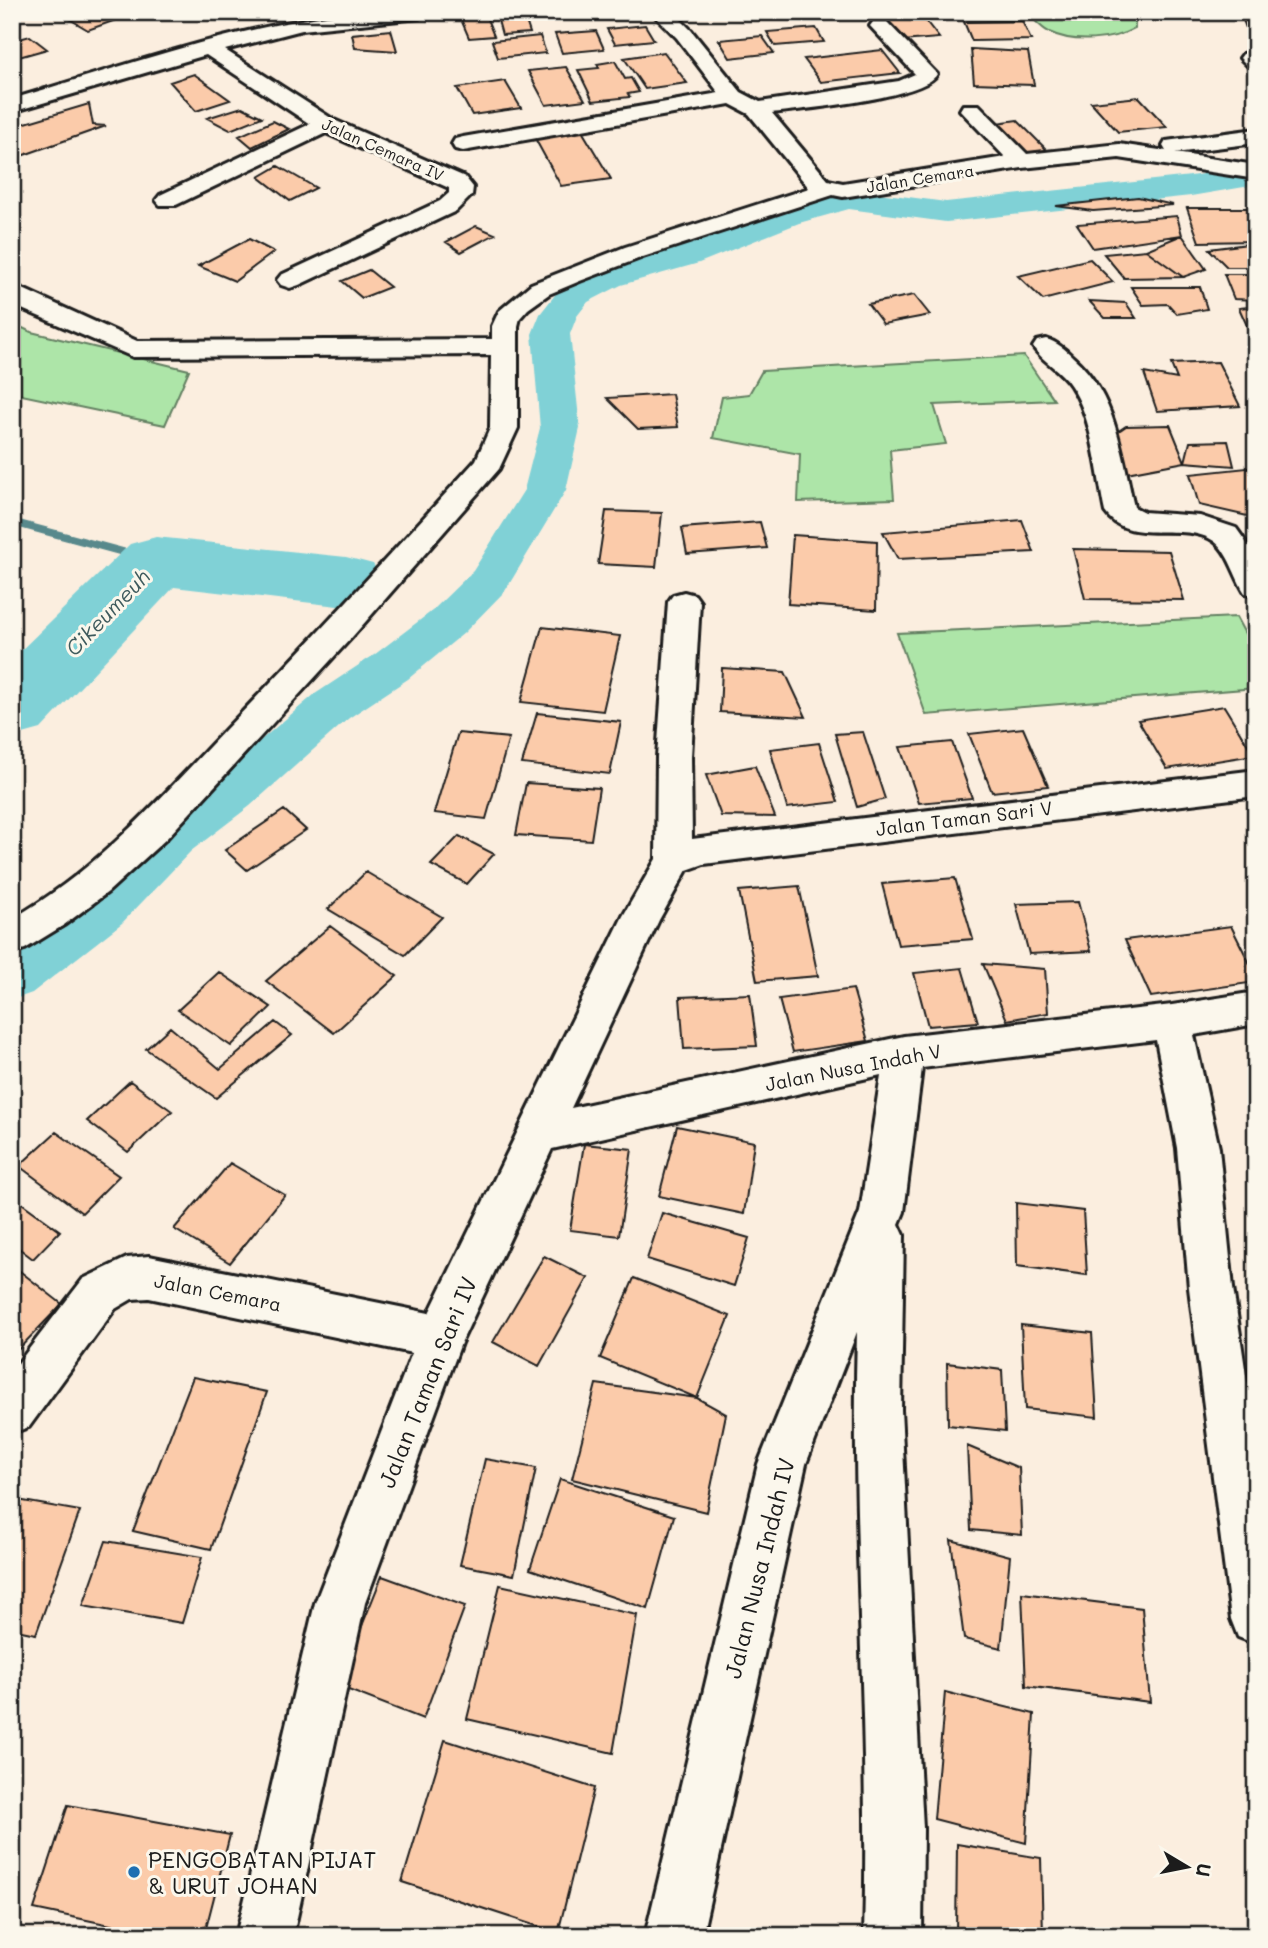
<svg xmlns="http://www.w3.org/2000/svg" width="1268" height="1948" font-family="Mali,sans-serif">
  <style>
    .green { fill: #ade5a8; stroke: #648062; stroke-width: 2 }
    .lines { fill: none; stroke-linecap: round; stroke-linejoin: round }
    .stream { fill: #58898c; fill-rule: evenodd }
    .canal { fill: #80d1d6; fill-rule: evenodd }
    .river { fill: #80d1d6; fill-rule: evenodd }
    .building { fill: #fbcbaa; stroke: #1c1c1c; stroke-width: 2 }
    .minor-casing { stroke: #1c1c1c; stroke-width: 6 }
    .minor { fill: #fbf7ec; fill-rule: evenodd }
    .poi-dot { fill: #1f6fb2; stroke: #fbf7ec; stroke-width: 2.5 }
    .labels { text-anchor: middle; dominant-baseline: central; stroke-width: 6; stroke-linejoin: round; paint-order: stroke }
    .far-street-label { font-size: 16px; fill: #1c1c1c; stroke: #fbf7ec }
    .street-label { font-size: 19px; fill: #1c1c1c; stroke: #fbf7ec }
    .water-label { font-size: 21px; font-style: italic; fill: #3f5b5d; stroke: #fbf7ec }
    .near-street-label { font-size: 23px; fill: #1c1c1c; stroke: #fbf7ec }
    .near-poi-label { font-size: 23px; fill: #1c1c1c; stroke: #fbf7ec; text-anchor: start }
  </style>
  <rect width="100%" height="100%" fill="#fbeedf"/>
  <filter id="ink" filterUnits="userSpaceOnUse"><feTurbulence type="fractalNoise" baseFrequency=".0143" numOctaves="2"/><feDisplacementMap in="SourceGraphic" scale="14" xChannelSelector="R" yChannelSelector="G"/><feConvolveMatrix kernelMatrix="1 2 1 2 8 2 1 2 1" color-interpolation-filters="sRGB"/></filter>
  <g filter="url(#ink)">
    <path class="green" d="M946,12H1125L1135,17V28C1112,41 1074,44 1049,32C1041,28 1035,20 1028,14C1000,22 974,19 946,12Z
      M12,323L31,332L189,370L165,425L12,393Z
      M1024,356L1054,400L934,405L946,444L890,450L894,499L798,502L800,454L713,438L722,397L749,394L762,371Z
      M1236,617L1256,654V688L926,715L897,633Z"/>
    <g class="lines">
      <path class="stream" d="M12,518L160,558L162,561L156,565L12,526Z"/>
      <path class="canal" d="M1256,165V185L1191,196L946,222L849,209L799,223L699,263L621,285L588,302L577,316L570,334L580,428L566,490L505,591L464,633L408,679L349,718L250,806L191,851L122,923L32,993L12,1000V946L84,893L155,823L214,780L315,694L374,655L432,611L473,571L524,490L540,428L532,334L540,314L562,286L595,269L673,247L775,209L848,189L946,202L1191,176Z"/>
      <path class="river" d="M156,537L346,557L373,564L384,582L373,600L346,607L174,587L41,729L12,737V659L130,544Z"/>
    </g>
    <path class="building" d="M86,12H97L113,21L88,30L68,18Z
      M523,12L530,33L502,35L496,13Z
      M1240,12H1256V45L1252,44Z
      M485,14L494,36L469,38L460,17Z
      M922,16L939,38L902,41L885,19Z
      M1022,21L1031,40L972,41L964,22Z
      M645,25L654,40L615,44L607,29Z
      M816,28L824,42L775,46L767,32Z
      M391,30L397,51L355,48L352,34Z
      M596,31L604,49L562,53L555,34Z
      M30,36L47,49L12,59V41Z
      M540,36L546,53L498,58L492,41Z
      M762,36L774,53L730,58L719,40Z
      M971,49L1028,52L1034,85L974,83Z
      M882,50L900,73L821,82L804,59Z
      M664,52L687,83L645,89L624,58Z
      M615,61L625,79L631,78L639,92L628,94L630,97L593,101L578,70L599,68L597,64Z
      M566,67L585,100L546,105L528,71Z
      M194,74L230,100L196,111L170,82Z
      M505,81L521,108L472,115L457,88Z
      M1139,97L1167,127L1118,132L1091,102Z
      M89,104L93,125L106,126L21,156L12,146V127Z
      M242,107L262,117L230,130L207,118Z
      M1017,120L1047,150L1026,153L997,123Z
      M273,121L289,129L252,147L239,136Z
      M579,126L611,179L561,186L532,133Z
      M278,166L316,188L290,201L259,177Z
      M1138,197L1173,205L1093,211L1056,206Z
      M1187,208H1256V241L1199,242Z
      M1177,216L1182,235L1093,248L1077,224Z
      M476,226L495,234L461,252L446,242Z
      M1182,235L1206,269L1183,277L1146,250Z
      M249,239L274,252L235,281L198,266Z
      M1256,243V267H1227L1209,249Z
      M1146,250L1183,277L1124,278L1104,254Z
      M1090,259L1113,282L1043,300L1018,276Z
      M369,270L390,287L362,298L342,281Z
      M1224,274H1256V300L1234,299Z
      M1131,287H1200L1207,309L1177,314L1168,304L1143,305Z
      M914,295L930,315L883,324L868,304Z
      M1089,301L1126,303L1136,318H1105Z
      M1256,306V340L1254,341L1239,308Z
      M1218,362L1240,406L1157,411L1144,373L1177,379L1171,364Z
      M672,394L678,427L638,429L607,398Z
      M1170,425L1185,462L1121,474L1110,437L1126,426Z
      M1228,441L1234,466L1185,462L1190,442Z
      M1256,467V518L1199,505L1190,474Z
      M606,511L662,513L656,567L598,564Z
      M1022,520L1034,552L898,559L883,532Z
      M760,522L767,548L687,554L682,528Z
      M793,535L877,541L876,610L788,604Z
      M1073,549L1169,551L1184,600L1085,599Z
      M542,627L620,636L603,711L521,702Z
      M722,668L785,672L806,717L720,712Z
      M1224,706L1254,755L1167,769L1138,720Z
      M537,713L621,722L610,774L522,764Z
      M1023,728L1048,786L992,792L969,734Z
      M863,732L885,799L857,807L835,734Z
      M458,733L509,738L486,819L434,813Z
      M952,742L972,798L919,803L900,747Z
      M819,743L838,802L787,808L770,749Z
      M755,766L775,817L721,816L706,775Z
      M526,783L599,788L591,840L516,835Z
      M284,810L306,830L247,870L225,850Z
      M459,836L494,854L467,884L431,865Z
      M366,872L442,917L405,955L328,909Z
      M955,878L973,939L898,945L882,884Z
      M799,886L818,976L757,981L739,891Z
      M1078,902L1091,951L1029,954L1016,904Z
      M330,926L397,976L334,1033L266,981Z
      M1231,926L1256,976V982L1151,997L1125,940Z
      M983,964L1045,969L1048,1013L1007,1020Z
      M962,968L978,1022L928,1026L914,973Z
      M219,972L271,1007L231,1046L178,1010Z
      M853,989L868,1041L793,1052L779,999Z
      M750,994L757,1046L684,1049L680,997Z
      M275,1022L292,1035L216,1098L146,1049L170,1027L220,1069Z
      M130,1081L172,1111L128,1152L87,1121Z
      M677,1126L754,1142L744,1214L659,1196Z
      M56,1132L119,1176L82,1213L19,1166Z
      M584,1144L632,1149L619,1236L570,1230Z
      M230,1163L285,1195L230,1263L174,1229Z
      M12,1196L60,1231L33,1259L12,1243Z
      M1016,1203L1083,1211L1087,1275L1017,1266Z
      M662,1213L749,1238L734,1286L647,1259Z
      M544,1256L588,1278L539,1366L493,1342Z
      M12,1265L62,1304L12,1356Z
      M634,1278L730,1316L697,1398L600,1358Z
      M1021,1325L1092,1333L1097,1417L1025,1409Z
      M947,1363L1002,1370L1005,1431L948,1425Z
      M193,1377L267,1392L211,1549L133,1531Z
      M596,1384L697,1398L726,1414L706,1512L572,1479Z
      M967,1446L1019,1468L1022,1535L971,1530Z
      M485,1459L536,1468L514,1575L460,1565Z
      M560,1479L674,1516L648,1609L530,1569Z
      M12,1499L80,1511L36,1634L12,1629Z
      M951,1540L1010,1556L1001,1648L964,1639Z
      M106,1541L202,1557L182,1623L83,1606Z
      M382,1576L465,1606L423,1719L338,1686Z
      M500,1585L637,1615L613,1753L467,1719Z
      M1022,1593L1142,1608L1150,1702L1026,1686Z
      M945,1692L1034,1714L1026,1843L934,1819Z
      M445,1740L594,1788L558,1933L402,1882Z
      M68,1805L230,1835L204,1936H163L34,1909Z
      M957,1844L1041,1858L1043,1936H956Z"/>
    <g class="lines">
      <g class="minor-casing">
        <path id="minor" d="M358,12H429L419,18L302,30L225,50L334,120L465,177L473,187L472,195L456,211L299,285L290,288L281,285L277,280L281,275L440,201L449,193V188L326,133L176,205H160L156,200L160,195L310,124L206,55L12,112V99C126,66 240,24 358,12Z
          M651,12H673L691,30L741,92L760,102L899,81L915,74L870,26L873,22H887L933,70L937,74C925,98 802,109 772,113L828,180L843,183L1005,157L960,110L963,105H979L1027,154L1119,144L1173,152L1166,151L1163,146L1166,141L1256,129V143L1175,153L1256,165V179L1119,158L1022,168L843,197L833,195L643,257L580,281L549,294L528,309L520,318L518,326V428L499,469L353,636L166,839L108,892L64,925L25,949L12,953V919C96,871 160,799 226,729C311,641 394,551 476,460L490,428L491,355L133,357L15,306L12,304V284L137,341L492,339V326L499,311L531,284L625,247L809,188L749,114L730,104L463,151L455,149L452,144L455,139L463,137L719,93L677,38Z
          M1250,52L1256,53V69L1249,67L1240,58L1243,54Z
          M1046,339C1057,342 1065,349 1073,357C1116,394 1122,455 1134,507L1144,512L1200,516L1236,528L1256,556V596L1245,593C1235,578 1229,552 1214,541C1184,520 1128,547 1105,512C1097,474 1093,418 1071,386C1061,370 1043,362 1033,347L1037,341Z
          M684,592L695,595L700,602L691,757L692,839L1256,770V796L704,864L687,870L659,920L571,1108L904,1036L1172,1005L1256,992V1024L1194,1035L1219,1148L1233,1288L1256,1442V1644L1238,1637L1231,1619L1189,1288L1177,1148L1156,1040L922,1068L904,1212L899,1224L904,1235L901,1410L923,1828L922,1936H864C870,1734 851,1533 857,1332L806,1464L702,1936H645L758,1464L860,1212L881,1075L552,1149L461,1343L365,1603L293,1936H236L315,1603L412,1353L149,1298L132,1299L115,1309L29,1427L12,1433V1371L83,1279L127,1258L149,1256L429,1313L623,916L656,859L657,757L668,602L673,595Z"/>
      </g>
      <use href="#minor" class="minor"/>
    </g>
  </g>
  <circle class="poi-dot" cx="134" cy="1872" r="7"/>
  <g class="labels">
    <g class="far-street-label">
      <text transform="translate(383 149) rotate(24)">Jalan Cemara IV</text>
      <text transform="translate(920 178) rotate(-9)">Jalan Cemara</text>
    </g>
    <g class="street-label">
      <text transform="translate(964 818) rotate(-7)">Jalan Taman Sari V</text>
      <text transform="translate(853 1067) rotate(-11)">Jalan Nusa Indah V</text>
      <text transform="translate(218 1292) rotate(11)">Jalan Cemara</text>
    </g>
    <g class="water-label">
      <text transform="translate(107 612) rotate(-46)">Cikeumeuh</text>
    </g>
    <g class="near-street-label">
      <text transform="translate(427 1382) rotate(-68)">Jalan Taman Sari IV</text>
      <text transform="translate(759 1568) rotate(-76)">Jalan Nusa Indah IV</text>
    </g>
    <g class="near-poi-label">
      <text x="148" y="1859">PENGOBATAN PIJAT<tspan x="148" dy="26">&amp; URUT JOHAN</tspan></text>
    </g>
  </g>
  <rect width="1268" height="1948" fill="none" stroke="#fbf7ec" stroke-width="42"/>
  <rect x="21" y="21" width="1226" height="1906" fill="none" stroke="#1c1c1c" stroke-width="2.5" filter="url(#ink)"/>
  <g transform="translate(1187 1867) rotate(100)" stroke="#fbf7ec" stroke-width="5" paint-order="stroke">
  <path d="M0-5L12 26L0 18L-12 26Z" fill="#1c1c1c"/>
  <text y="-10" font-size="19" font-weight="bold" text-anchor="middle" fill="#1c1c1c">U</text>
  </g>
</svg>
